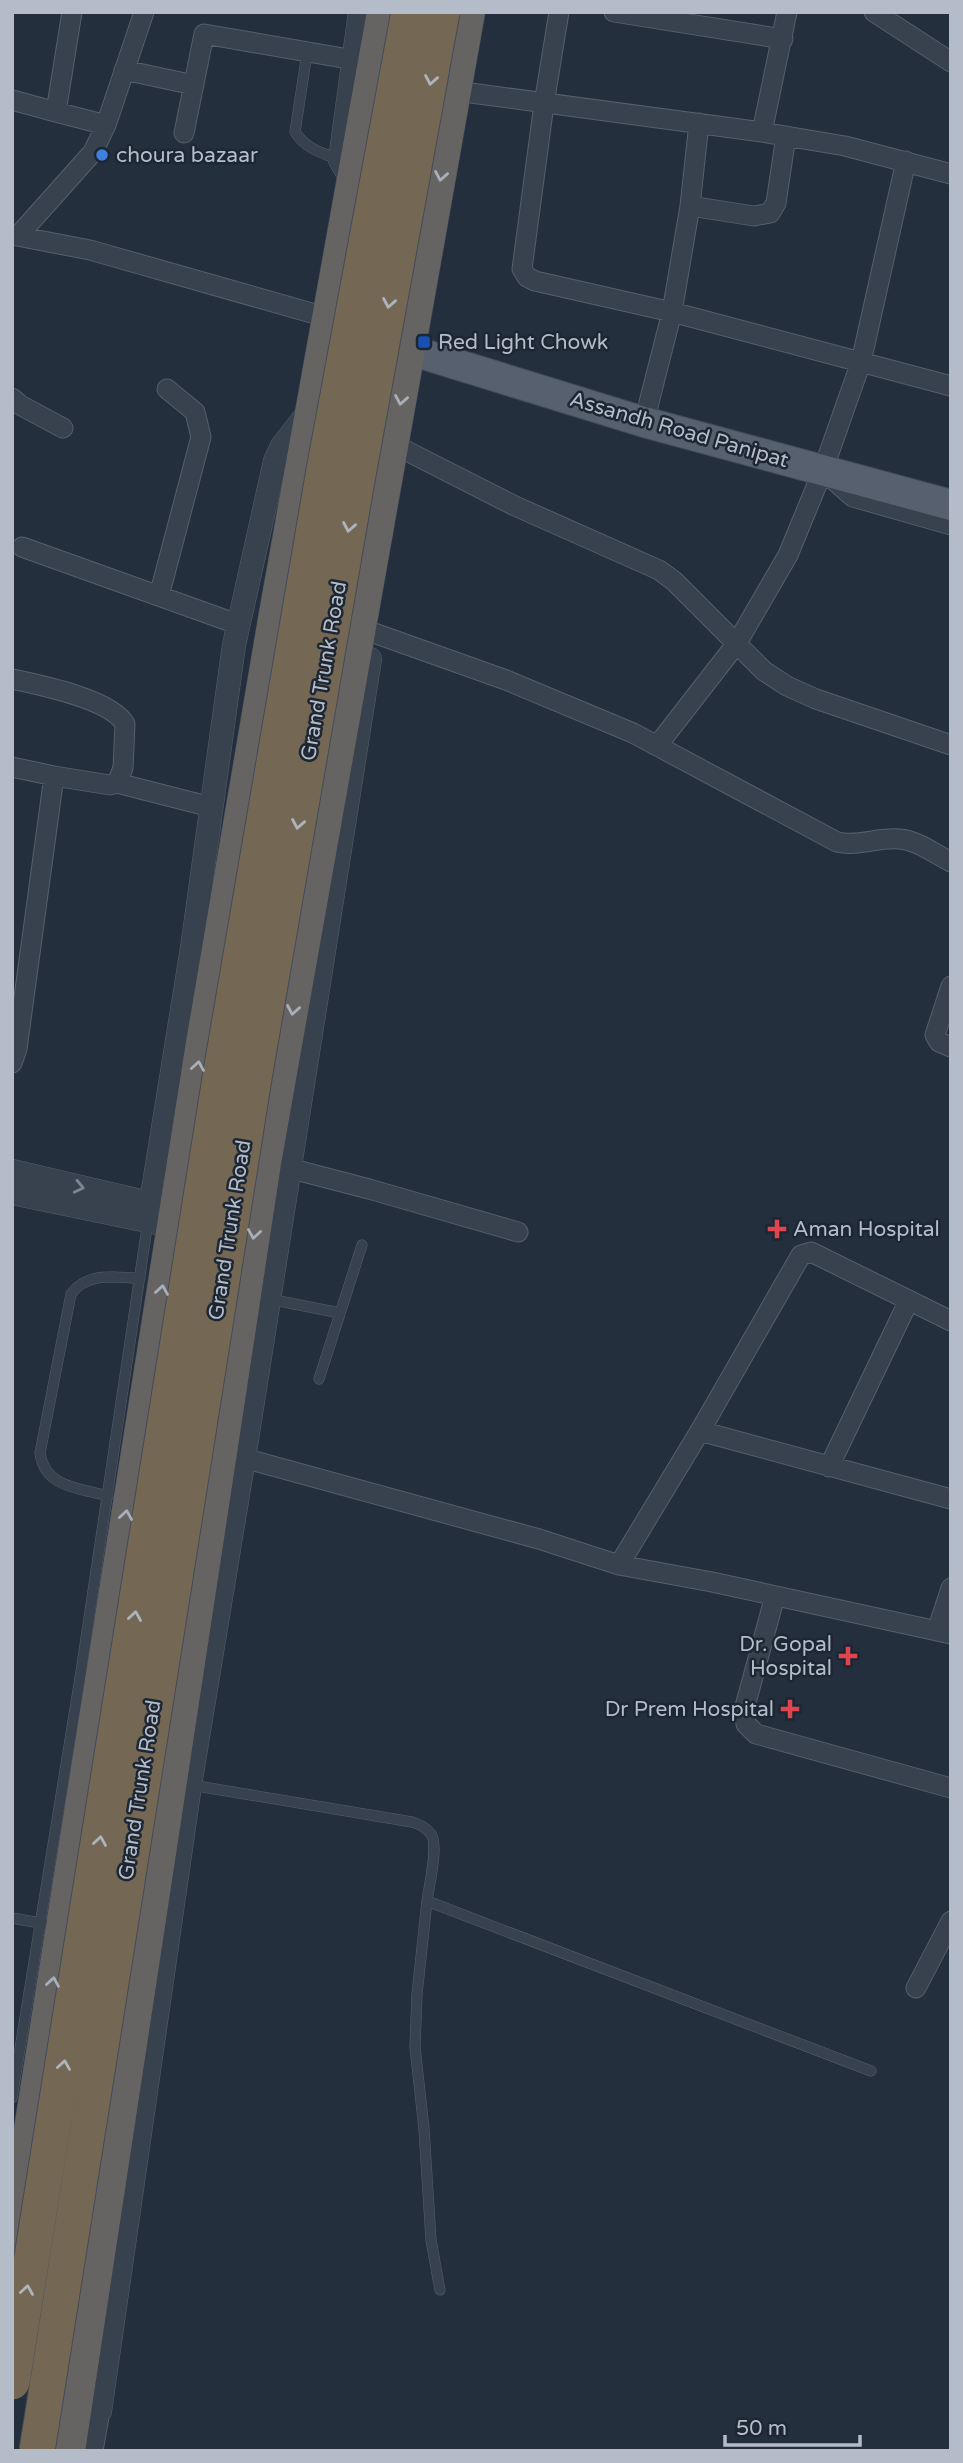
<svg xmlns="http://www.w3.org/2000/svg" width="963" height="2463" font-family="'Varela Round',sans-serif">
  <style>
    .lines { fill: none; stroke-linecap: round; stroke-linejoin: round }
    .service-casing { stroke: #565f6c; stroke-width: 11 }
    .minor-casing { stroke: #565f6c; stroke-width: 21 }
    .tertiary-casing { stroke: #565f6c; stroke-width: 24 }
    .primary-casing { stroke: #414a57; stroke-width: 32 }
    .trunk-casing { stroke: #434c59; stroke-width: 33 }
    .service { stroke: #38414e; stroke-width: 10 }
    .minor { stroke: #38414e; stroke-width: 19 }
    .tertiary { stroke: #38414e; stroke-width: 23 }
    .primary { stroke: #56606e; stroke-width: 30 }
    .trunk { stroke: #656462; stroke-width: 32 }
    .motorway-bridge-casing { stroke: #434c59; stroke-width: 37; stroke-linecap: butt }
    .motorway-bridge { stroke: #746855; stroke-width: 35 }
    .oneway { stroke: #aeb4bd }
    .oneway2 { stroke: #a8afba }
    .oneway3 { stroke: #7c8592 }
    .shop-dot { fill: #3f7fe0; stroke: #1d2633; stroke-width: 2.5 }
    .transit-dot { fill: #1a4fb4; stroke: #1d2633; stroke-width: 2.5 }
    .health-dot { fill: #e0444e; stroke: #1d2633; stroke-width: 2.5 }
    .labels { text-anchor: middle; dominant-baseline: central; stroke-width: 5; stroke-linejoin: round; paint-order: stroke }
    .poi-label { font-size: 21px; fill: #b4bcc9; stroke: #1d2633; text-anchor: start }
    .street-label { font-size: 21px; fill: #b4bcc9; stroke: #1d2633 }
  </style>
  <rect width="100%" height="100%" fill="#242f3e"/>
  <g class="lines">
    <g class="service-casing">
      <path id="service" d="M307,53L295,132C306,149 322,153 340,160
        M269,1299L340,1313
        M319,1379L362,1245
        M108,1496C79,1488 45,1488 40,1453L71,1294C88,1271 114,1278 140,1278
        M191,1785L412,1822C419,1824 426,1827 431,1834C439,1846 429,1885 427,1901L871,2071
        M427,1901L417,1994L415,2047L424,2129L431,2240L440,2290
        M12,1918L46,1924
        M12,2098L81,1672L148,1221"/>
    </g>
    <g class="minor-casing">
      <path id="minor" d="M72,12L56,112L106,125
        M559,12L544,104L522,269L527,277L535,281L672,312L951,386
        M614,12L783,39
        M874,12L951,62
        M124,70L194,85
        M456,91L762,132L845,146L951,174
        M12,100L56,112
        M762,132L787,12
        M184,133L204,34L366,62
        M690,206L754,216L770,213L776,203L786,136
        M12,235L90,250L329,318
        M18,236L93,152L106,125L144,12
        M12,398L20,405L63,428
        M644,422L672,312L690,206L699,123
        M393,444L515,506L659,570L674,581L764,671L787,686L816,699L951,745
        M828,475L853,497L951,525
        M22,547L237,624
        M159,596L201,437L195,412L167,389
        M374,633L506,680L633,733L837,842C858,847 878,837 899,839C917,840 935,854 951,862
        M12,679C40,685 111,699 125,724L123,768L117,783L110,785L54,776
        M657,746L737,643L788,555L823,470L861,362L906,161
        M12,767L54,776L17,1049L12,1063
        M117,783L211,807
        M951,986L935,1035L939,1042L951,1047
        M277,1165L369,1189L518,1232
        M700,1431L951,1499
        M229,1454L539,1539L619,1565L712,1582L951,1634
        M829,1467L909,1300
        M619,1565L700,1431L801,1255L811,1252L951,1321
        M775,1596L744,1710L746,1724L756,1734L951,1788
        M937,1631L951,1588
        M916,1988L951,1921
        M93,2451L100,2411"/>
    </g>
    <g class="tertiary-casing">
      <path id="tertiary" d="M353,182L340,160L360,12
        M12,1171L166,1207
        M12,1193L162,1224
        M148,1221L192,948L234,645L275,461L282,446L310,410
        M77,2408L100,2411L190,1785L244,1458L370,659"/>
    </g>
    <g class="primary-casing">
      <path id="primary" d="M410,350L644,422L951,505"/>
    </g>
    <g class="trunk-casing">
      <path id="trunk" d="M12,2243L202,1043L275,614L383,12
        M69,2451L265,1163L469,12"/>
    </g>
    <use href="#service" class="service"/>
    <use href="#minor" class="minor"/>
    <use href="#tertiary" class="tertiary"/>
    <use href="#primary" class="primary"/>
    <use href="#trunk" class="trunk"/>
    <g class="motorway-bridge-casing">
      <path id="motorway-bridge" d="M12,2382L221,1072L323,476L409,12
        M37,2451L253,1084L356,486L442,12"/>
    </g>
    <use href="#motorway-bridge" class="motorway-bridge"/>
  </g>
  <defs><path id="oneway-chevron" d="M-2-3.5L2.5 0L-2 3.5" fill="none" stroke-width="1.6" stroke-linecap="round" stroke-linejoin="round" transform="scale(1.75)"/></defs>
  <g class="oneway">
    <use href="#oneway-chevron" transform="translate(431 80) rotate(100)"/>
    <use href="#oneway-chevron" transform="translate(389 303) rotate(100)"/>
    <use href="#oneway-chevron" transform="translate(349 527) rotate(100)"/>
    <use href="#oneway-chevron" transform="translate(298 824) rotate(100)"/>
    <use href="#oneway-chevron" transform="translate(135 1616) rotate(-81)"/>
    <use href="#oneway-chevron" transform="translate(100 1841) rotate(-81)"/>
    <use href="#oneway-chevron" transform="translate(64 2065) rotate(-81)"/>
    <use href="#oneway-chevron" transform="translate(27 2290) rotate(-81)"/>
  </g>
  <g class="oneway2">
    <use href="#oneway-chevron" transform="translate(441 176) rotate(100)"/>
    <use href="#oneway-chevron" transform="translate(401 400) rotate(100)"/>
    <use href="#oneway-chevron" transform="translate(293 1010) rotate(100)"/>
    <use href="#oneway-chevron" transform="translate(198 1066) rotate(-81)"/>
    <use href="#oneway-chevron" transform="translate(254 1234) rotate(99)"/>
    <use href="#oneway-chevron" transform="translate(162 1290) rotate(-81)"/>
    <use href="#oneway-chevron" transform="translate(126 1515) rotate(-81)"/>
    <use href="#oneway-chevron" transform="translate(53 1982) rotate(-81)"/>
  </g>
  <use class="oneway3" href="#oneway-chevron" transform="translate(79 1187) rotate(13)"/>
  <circle class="shop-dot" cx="102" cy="155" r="7"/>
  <rect class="transit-dot" x="417" y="335" width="14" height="14" rx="3.5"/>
  <g class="health-dot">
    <path d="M773.5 1218.5h7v7h7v7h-7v7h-7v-7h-7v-7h7z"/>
    <path d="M844.5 1645.5h7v7h7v7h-7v7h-7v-7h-7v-7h7z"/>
    <path d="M786.5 1698.5h7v7h7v7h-7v7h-7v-7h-7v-7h7z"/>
  </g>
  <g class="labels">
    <g class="poi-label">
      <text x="116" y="155">choura bazaar</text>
      <text x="438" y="342">Red Light Chowk</text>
      <text x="793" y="1229">Aman Hospital</text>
      <text x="832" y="1644" text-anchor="end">Dr. Gopal<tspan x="832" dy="24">Hospital</tspan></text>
      <text x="774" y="1709" text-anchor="end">Dr Prem Hospital</text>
    </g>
    <g class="street-label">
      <text transform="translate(679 430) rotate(16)">Assandh Road Panipat</text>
      <text transform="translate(324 671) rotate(-80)">Grand Trunk Road</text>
      <text transform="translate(230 1230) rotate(-81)">Grand Trunk Road</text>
      <text transform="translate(140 1790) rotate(-81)">Grand Trunk Road</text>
    </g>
  </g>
  <rect width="963" height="2463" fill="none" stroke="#b4bcc9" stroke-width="28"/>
  <path d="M725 2435v10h135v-10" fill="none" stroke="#b4bcc9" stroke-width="3.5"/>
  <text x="736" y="2435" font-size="21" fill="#b4bcc9" stroke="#1d2633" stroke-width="5" paint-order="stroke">50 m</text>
</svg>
